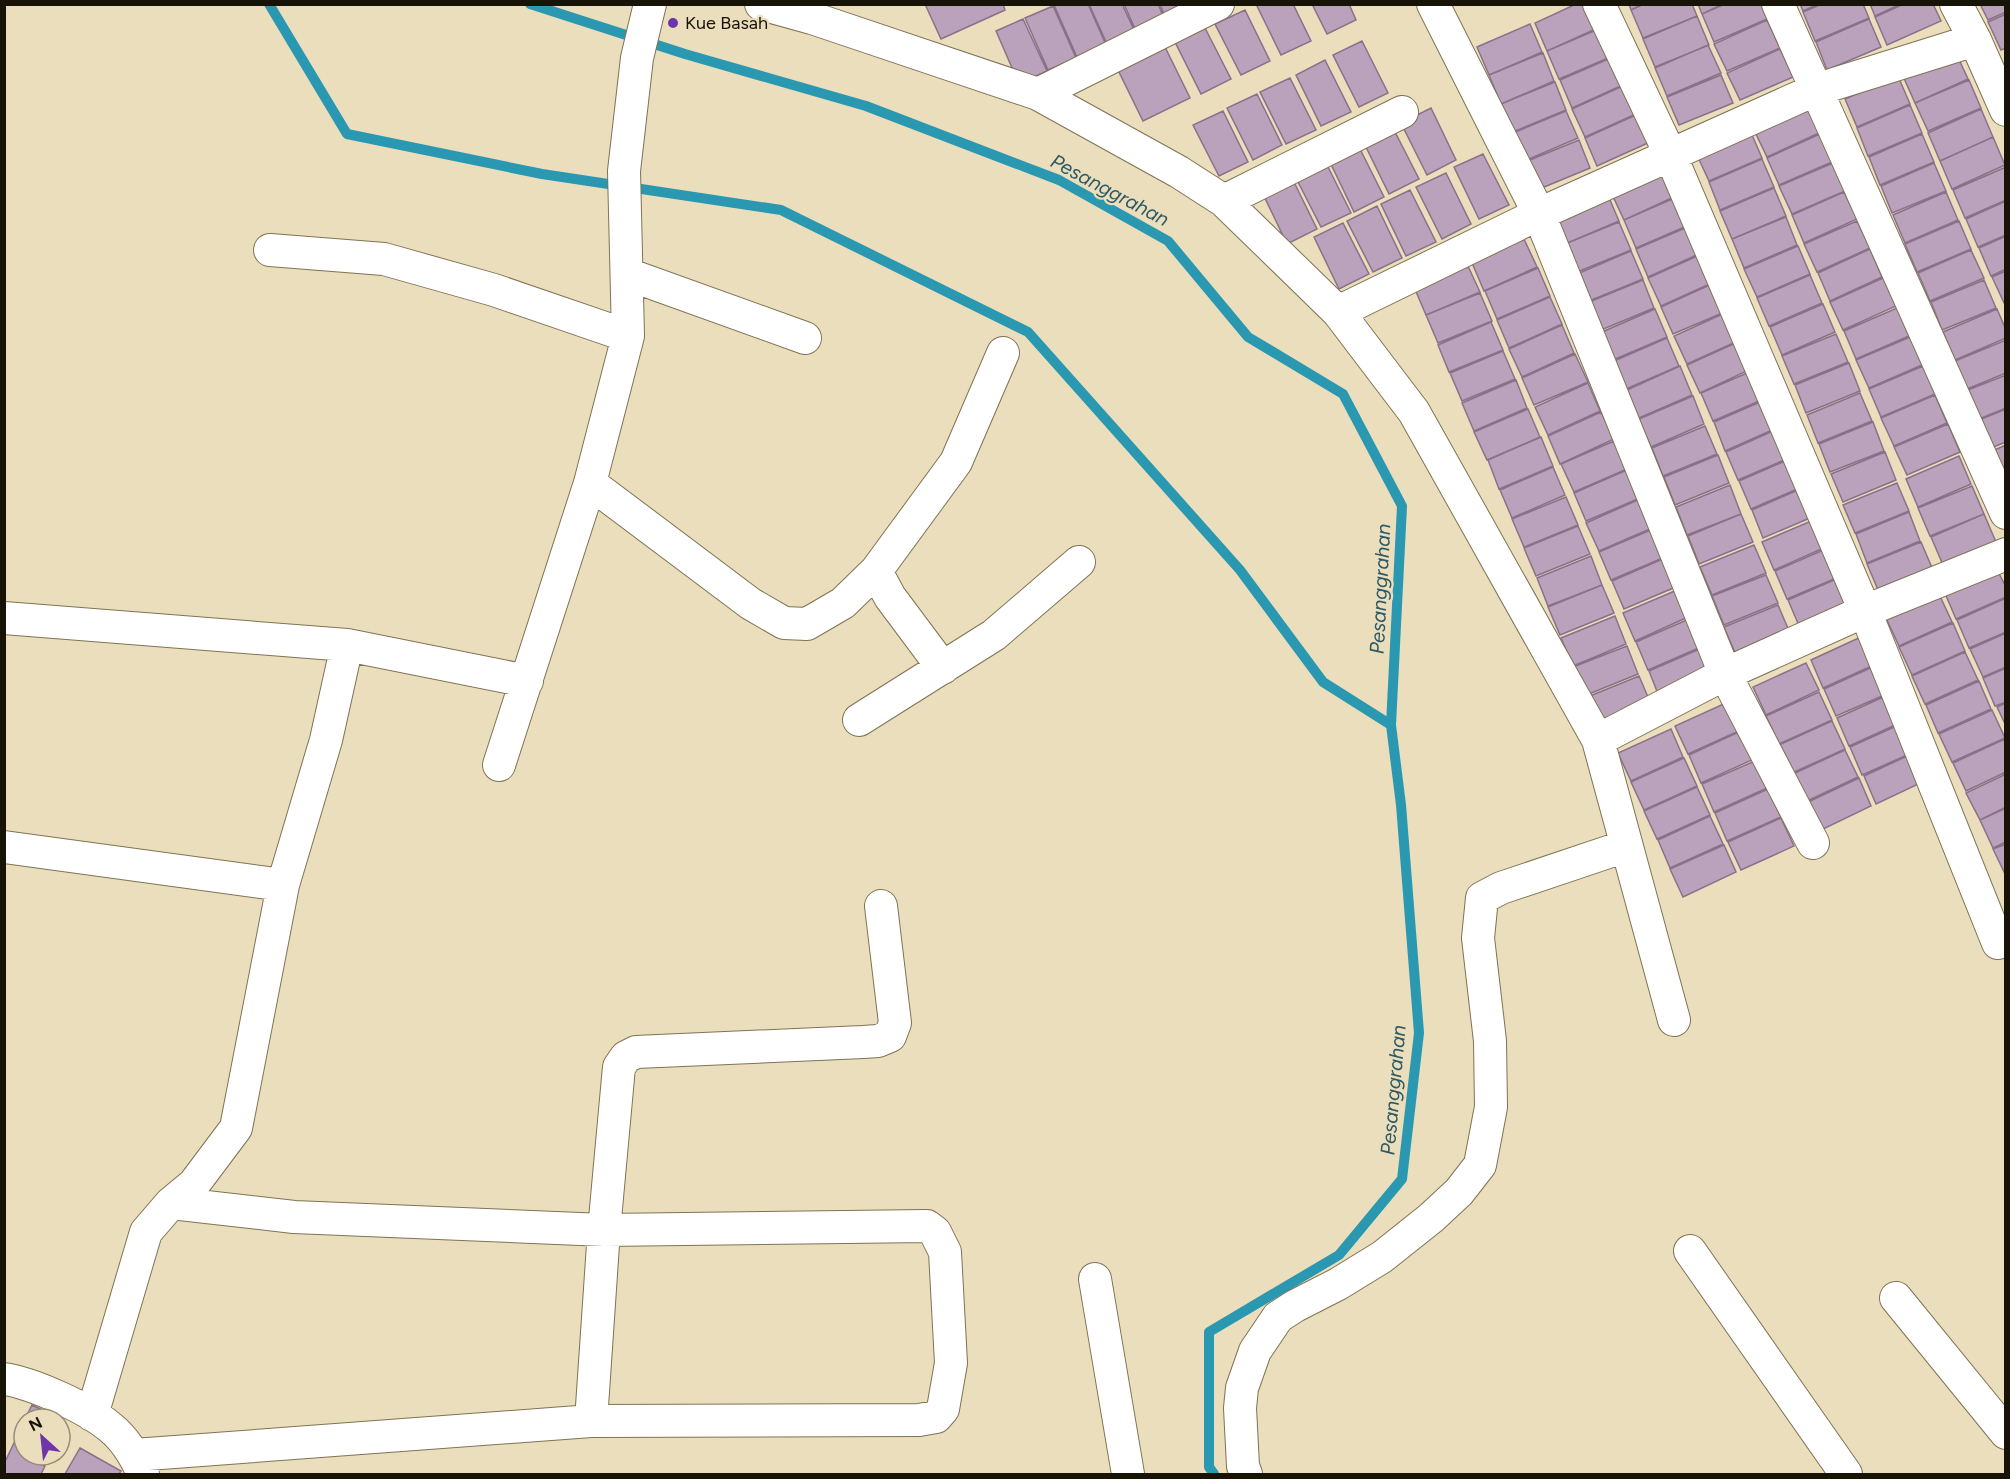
<svg xmlns="http://www.w3.org/2000/svg" width="2010" height="1479" font-family="Figtree,sans-serif">
  <style>
    .lines { fill: none; stroke-linecap: round; stroke-linejoin: round }
    .stream { stroke: #2a98b0; stroke-width: 10 }
    .building { fill: #bba2bc; stroke: #89718a; stroke-width: 1.5 }
    .street-casing { stroke: #7e7354; stroke-width: 34 }
    .street { stroke: #fff; stroke-width: 32 }
    .poi-dot { fill: #6e35ab; stroke: #ebdebc; stroke-width: 2 }
    .labels { text-anchor: middle; dominant-baseline: central; stroke-width: 4.5; stroke-linejoin: round; paint-order: stroke }
    .poi-label { font-size: 18px; fill: #181307; stroke: #ebdebc; text-anchor: start }
    .water-label { font-size: 20px; font-style: italic; fill: #2c5964; stroke: #ebdebc }
  </style>
  <rect width="100%" height="100%" fill="#ebdebc"/>
  <g class="lines">
    <path class="stream" d="M269,4L347,134L542,174L781,210L1028,332L1240,570L1323,682L1391,725
      M530,4L685,54L866,106L1059,180L1168,241L1248,337L1343,394L1402,506L1391,725L1401,805L1419,1033L1402,1179L1339,1255L1209,1332V1467L1214,1474"/>
  </g>
  <path class="building" d="M925,4H1003L1005,10L941,39Z
    M1088,4L1106,45L1077,57L1054,5Z
    M1089,4H1122L1135,32L1107,44Z
    M1124,4H1158L1164,18L1136,31Z
    M1160,4H1193L1165,17Z
    M1256,4H1293L1311,41L1281,55Z
    M1312,4H1349L1356,20L1327,34Z
    M1576,4H1590L1600,27L1547,51L1535,23Z
    M1629,4H1643L1631,10Z
    M1644,4H1692L1697,16L1643,38L1631,10Z
    M1698,4H1723L1702,14Z
    M1725,4H1761L1767,19L1714,42L1702,14Z
    M1800,4H1819L1803,11Z
    M1822,4H1863L1869,18L1815,41L1803,12Z
    M1870,4H1901L1875,16Z
    M1904,4H1933L1941,21L1887,45L1875,17Z
    M1980,4H2006V12L1988,20Z
    M1053,6L1076,58L1048,70L1025,18Z
    M1245,10L1270,61L1241,75L1215,24Z
    M2006,14V48L2001,50L1988,22Z
    M1697,16L1709,45L1655,67L1643,39Z
    M1023,19L1047,71L1019,84L996,31Z
    M1869,19L1881,47L1827,70L1816,42Z
    M1767,20L1780,48L1727,71L1714,44Z
    M1530,24L1542,52L1489,75L1477,47Z
    M1205,28L1231,79L1201,94L1175,42Z
    M1601,28L1613,56L1559,79L1547,51Z
    M1362,41L1388,93L1359,107L1333,55Z
    M1708,45L1721,73L1667,96L1655,68Z
    M1165,47L1190,98L1143,121L1118,70Z
    M1780,49L1793,77L1740,100L1727,73Z
    M1955,51L1968,79L1915,103L1903,76Z
    M1543,53L1554,81L1501,104L1489,75Z
    M1613,57L1625,84L1572,108L1560,80Z
    M1325,60L1351,112L1321,126L1296,75Z
    M1721,75L1733,103L1679,125L1667,97Z
    M1898,76L1910,104L1857,127L1845,99Z
    M1290,78L1316,130L1286,144L1260,92Z
    M1969,80L1981,108L1928,131L1915,103Z
    M1555,82L1566,110L1513,132L1501,104Z
    M1625,85L1638,113L1585,137L1572,109Z
    M1257,94L1282,145L1253,160L1227,108Z
    M1807,105L1819,133L1767,157L1754,130Z
    M1910,105L1922,133L1868,156L1857,128Z
    M1431,108L1456,160L1427,175L1401,123Z
    M1981,109L1993,137L1940,161L1928,133Z
    M1223,111L1248,162L1219,176L1193,125Z
    M1566,111L1578,138L1524,161L1513,133Z
    M1638,114L1650,142L1597,166L1585,138Z
    M1393,128L1419,179L1389,194L1364,143Z
    M1750,130L1762,158L1709,181L1696,153Z
    M1820,134L1832,162L1779,185L1767,158Z
    M1922,134L1934,162L1880,185L1869,157Z
    M1993,137L2005,165L1952,189L1940,161Z
    M1579,140L1590,168L1537,190L1525,162Z
    M1358,145L1384,197L1354,212L1329,160Z
    M1483,154L1509,205L1479,219L1454,167Z
    M1762,159L1774,187L1720,210L1709,182Z
    M1325,161L1351,213L1321,227L1295,176Z
    M1833,163L1845,191L1792,214L1779,186Z
    M1934,163L1946,191L1892,213L1881,186Z
    M2006,167V200L1965,218L1953,190Z
    M1664,168L1676,196L1624,220L1611,192Z
    M1446,173L1471,224L1442,239L1416,187Z
    M1292,178L1317,229L1287,244L1262,192Z
    M1774,188L1786,216L1732,239L1720,211Z
    M1410,190L1436,242L1406,256L1381,204Z
    M1844,192L1857,219L1804,243L1792,215Z
    M1946,192L1958,220L1905,243L1893,215Z
    M1607,193L1619,221L1565,244L1553,216Z
    M1677,197L1689,225L1636,248L1624,220Z
    M2006,201V235L1978,247L1966,219Z
    M1377,206L1402,258L1373,272L1347,221Z
    M1786,217L1797,245L1744,268L1732,239Z
    M1857,221L1870,248L1817,272L1804,244Z
    M1959,221L1971,249L1917,272L1905,244Z
    M1619,222L1631,250L1577,272L1565,244Z
    M1343,223L1369,274L1339,289L1314,237Z
    M1690,226L1701,253L1648,277L1636,249Z
    M2006,236V269L1991,276L1979,248Z
    M1524,239L1537,267L1484,291L1472,263Z
    M1798,246L1810,274L1757,297L1744,269Z
    M1870,249L1882,277L1830,301L1818,273Z
    M1971,250L1984,278L1930,301L1918,273Z
    M1631,251L1643,279L1589,301L1577,274Z
    M1702,254L1714,282L1661,306L1648,278Z
    M1467,264L1480,292L1426,315L1414,287Z
    M1538,268L1550,296L1497,319L1485,291Z
    M2006,271V305H2005L1992,277Z
    M1810,275L1822,303L1769,326L1757,298Z
    M1883,278L1896,306L1843,330L1830,302Z
    M1643,280L1654,308L1601,330L1589,302Z
    M1984,280L1996,308L1942,330L1931,302Z
    M1714,283L1727,311L1673,334L1661,307Z
    M1480,293L1492,321L1438,343L1426,315Z
    M1550,297L1562,324L1509,348L1497,320Z
    M1823,304L1835,332L1782,355L1770,327Z
    M1897,308L1909,336L1856,359L1844,331Z
    M1655,309L1667,337L1613,360L1602,332Z
    M1997,309L2006,330V338L1955,360L1943,332Z
    M1727,312L1740,340L1687,364L1674,336Z
    M1491,322L1503,350L1449,372L1438,345Z
    M1562,325L1574,353L1522,377L1509,349Z
    M1836,334L1848,362L1794,384L1782,356Z
    M1910,337L1922,365L1869,388L1856,360Z
    M1667,338L1679,366L1626,389L1614,361Z
    M2006,340V373L1967,389L1955,361Z
    M1740,341L1753,368L1700,393L1687,365Z
    M1503,351L1515,379L1462,401L1450,373Z
    M1575,354L1588,382L1534,405L1522,378Z
    M1849,363L1860,391L1806,413L1795,385Z
    M1680,366L1692,395L1639,418L1627,390Z
    M1923,366L1935,394L1881,417L1869,389Z
    M1754,370L1766,398L1713,421L1701,393Z
    M2006,375V408L1979,419L1968,390Z
    M1516,380L1527,408L1474,431L1462,403Z
    M1588,383L1600,411L1548,435L1535,407Z
    M1860,393L1872,421L1818,443L1807,415Z
    M1935,395L1947,423L1894,446L1881,418Z
    M1693,396L1704,424L1651,447L1639,419Z
    M1767,399L1779,427L1725,451L1714,422Z
    M1528,409L1540,437L1487,460L1474,432Z
    M2006,409V442L1991,448L1979,420Z
    M1601,412L1614,439L1560,464L1548,436Z
    M1873,422L1884,451L1830,472L1819,444Z
    M1948,424L1960,452L1907,475L1894,447Z
    M1705,426L1717,454L1663,476L1652,448Z
    M1780,428L1791,457L1738,480L1726,452Z
    M1541,437L1553,466L1499,489L1488,460Z
    M1614,441L1627,469L1574,492L1561,464Z
    M2006,445V478L1992,451Z
    M1885,452L1896,480L1843,502L1831,474Z
    M1718,455L1729,483L1675,505L1664,477Z
    M1959,456L1971,484L1918,507L1906,479Z
    M1792,458L1804,486L1751,509L1739,481Z
    M1553,467L1565,495L1512,518L1500,490Z
    M1627,470L1640,498L1586,521L1574,493Z
    M1897,483L1909,511L1855,533L1843,505Z
    M1730,485L1741,514L1687,535L1676,507Z
    M1972,486L1984,514L1930,536L1918,508Z
    M1805,487L1817,515L1763,538L1752,510Z
    M1566,497L1578,525L1524,547L1512,519Z
    M1640,499L1652,528L1599,551L1586,523Z
    M1909,512L1920,541L1867,563L1856,534Z
    M1741,514L1753,542L1699,564L1688,536Z
    M1984,514L1996,542L1943,565L1931,537Z
    M1816,519L1828,546L1774,570L1762,542Z
    M1578,526L1590,554L1536,576L1524,548Z
    M1653,529L1665,557L1611,580L1599,552Z
    M1921,542L1933,570L1879,592L1867,564Z
    M1754,545L1766,573L1712,595L1700,567Z
    M1828,548L1841,576L1787,599L1775,571Z
    M1591,556L1602,585L1548,606L1537,578Z
    M1665,558L1678,586L1624,609L1612,581Z
    M1996,568L2006,587V597L1956,619L1944,591Z
    M1766,575L1778,603L1724,625L1712,596Z
    M1841,577L1853,605L1800,628L1788,600Z
    M1602,585L1614,613L1560,635L1548,607Z
    M1677,590L1688,617L1635,641L1623,613Z
    M1939,594L1952,622L1899,646L1886,618Z
    M2006,598V632L1969,648L1957,620Z
    M1778,605L1790,633L1736,655L1724,627Z
    M1615,616L1626,644L1573,666L1561,638Z
    M1689,619L1701,647L1648,670L1636,642Z
    M1953,623L1965,651L1912,675L1899,647Z
    M2006,633V667L1983,677L1970,649Z
    M1863,636L1876,664L1823,688L1811,660Z
    M1627,646L1638,674L1584,696L1573,667Z
    M1702,648L1714,676L1660,699L1649,671Z
    M1965,652L1978,680L1925,704L1912,676Z
    M1806,663L1819,690L1766,715L1753,687Z
    M1877,665L1889,693L1836,716L1824,689Z
    M2006,668V702L1995,706L1983,678Z
    M1639,676L1651,704L1597,726L1585,698Z
    M1979,681L1991,709L1938,733L1926,705Z
    M1819,692L1832,720L1779,744L1766,716Z
    M1890,694L1902,722L1849,746L1837,718Z
    M1728,702L1741,730L1688,754L1675,726Z
    M2006,703V726L1997,707Z
    M1992,710L2005,738L1952,762L1939,734Z
    M1832,721L1845,749L1792,773L1779,745Z
    M1903,723L1916,751L1862,775L1850,747Z
    M1671,729L1683,757L1631,781L1618,753Z
    M1741,731L1754,759L1701,783L1689,755Z
    M2005,739L2006,772L1966,791L1953,763Z
    M1845,750L1858,777L1805,802L1793,774Z
    M1916,752L1929,779L1876,804L1864,776Z
    M1684,758L1697,786L1644,810L1631,782Z
    M1755,761L1767,788L1714,812L1702,784Z
    M2006,774V807L1980,820L1966,793Z
    M1859,778L1871,806L1819,831L1806,803Z
    M1697,787L1710,815L1657,839L1644,811Z
    M1768,789L1781,817L1727,841L1715,813Z
    M2006,808V842L1993,848L1980,820Z
    M1710,816L1723,844L1670,868L1658,840Z
    M1781,818L1794,846L1741,870L1728,842Z
    M2006,844V876L1993,849Z
    M1724,845L1736,872L1683,897L1670,869Z
    M32,1405L55,1416L54,1419H25Z
    M24,1422V1455H37L34,1462L45,1466L41,1474H4V1464Z
    M80,1448L121,1471L119,1474H65Z"/>
  <g class="lines">
    <g class="street-casing">
      <path id="street" d="M761,4L812,18L1038,94L1179,172L1224,201L1338,312L1414,412L1598,740L1674,1020
        M1433,4L1539,214L1725,674L1813,843
        M1599,4L1670,154L1865,611L1998,943
        M1778,4L2006,513
        M1956,4L1975,40L2006,110
        M1038,94L1218,4
        M1224,201L1402,112
        M270,250L384,259L494,290L628,336
        M627,274L805,338
        M1338,312L1539,214L1815,90L1975,40
        M590,483L751,604L784,623L807,624L843,603L876,571L956,462L1003,353
        M876,571L890,597L943,668
        M4,618L347,645L527,681
        M859,720L994,635L1079,562
        M1598,740L1725,674L1865,611L2006,554
        M499,765L590,483L628,336L624,171L637,58L650,4
        M4,847L283,885
        M171,1203L294,1217L604,1230L927,1226L935,1232L945,1252L951,1363L943,1409L936,1417L919,1420L591,1421
        M1690,1251L1846,1474
        M1095,1279L1128,1474
        M1896,1298L2006,1433
        M4,1379C33,1383 89,1409 111,1428C126,1440 136,1458 143,1474
        M92,1415L146,1232L171,1203L194,1184L236,1128L283,885L326,740L347,645
        M134,1455L591,1421L604,1230L619,1067L626,1057L636,1052L863,1042L878,1041L890,1036L895,1023L881,906
        M1246,1474L1243,1466L1240,1408L1242,1388L1255,1351L1278,1317L1295,1306L1338,1284L1382,1257L1431,1218L1459,1192L1480,1165L1491,1107L1490,1041L1478,938L1482,898L1501,888L1626,846"/>
    </g>
    <use href="#street" class="street"/>
  </g>
  <circle class="poi-dot" cx="673" cy="23" r="6"/>
  <g class="labels">
    <g class="poi-label">
      <text x="685" y="23">Kue Basah</text>
    </g>
    <g class="water-label">
      <text transform="translate(1110 190) rotate(28)">Pesanggrahan</text>
      <text transform="translate(1380 589) rotate(-87)">Pesanggrahan</text>
      <text transform="translate(1393 1090) rotate(-85)">Pesanggrahan</text>
    </g>
  </g>
  <rect width="2010" height="1479" fill="none" stroke="#181307" stroke-width="12"/>
  <g transform="translate(42 1437) rotate(333)"><circle r="28" fill="#ebdebc" stroke="#978d74" stroke-width="1.5"/>
  <path d="M0-4.5L10 22L0 15L-10 22Z" fill="#6e35ab"/>
  <text y="-9" font-size="16" font-weight="bold" text-anchor="middle" fill="#181307">N</text>
  </g>
</svg>
